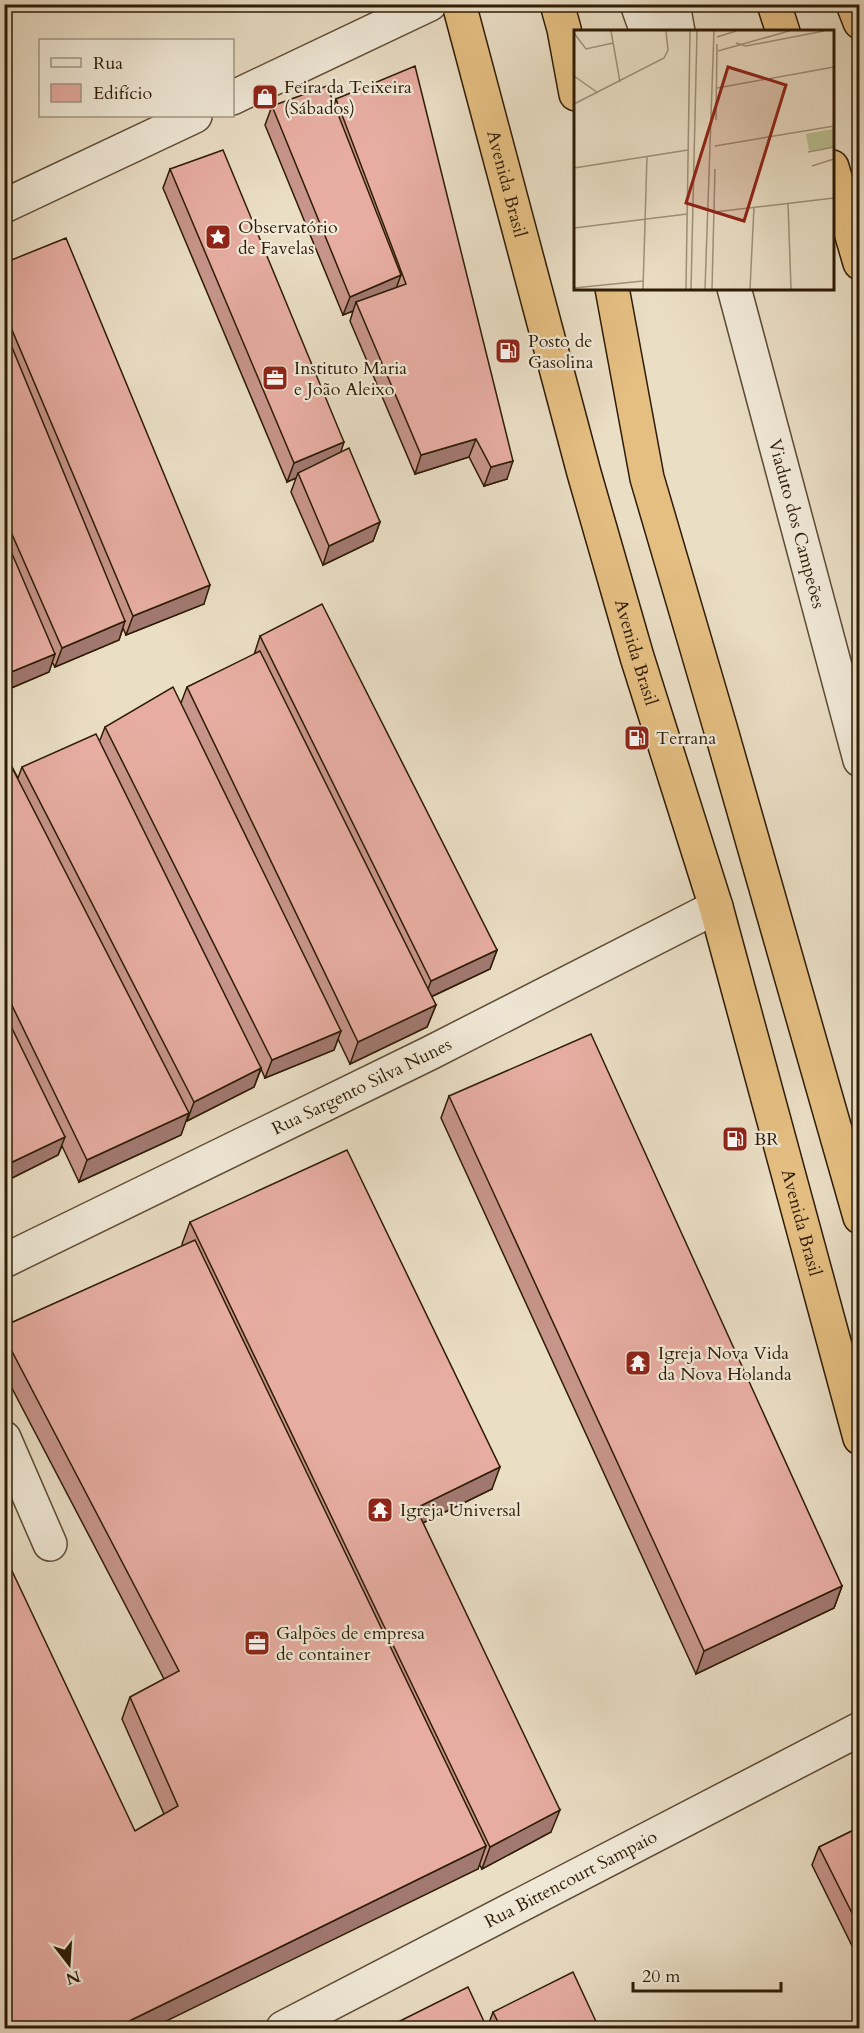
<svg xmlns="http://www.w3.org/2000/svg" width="864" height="2033" font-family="Cardo,serif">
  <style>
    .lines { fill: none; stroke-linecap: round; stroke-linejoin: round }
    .minor-casing { stroke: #5d4c36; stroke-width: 36 }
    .highway-casing { stroke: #2e1c06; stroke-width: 36 }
    .minor { stroke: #f1ead9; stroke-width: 33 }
    .highway { stroke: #e5bf82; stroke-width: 33 }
    .wall { fill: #c7958b; stroke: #2e1c06; stroke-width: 1.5 }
    .shaded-wall { fill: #a27971; stroke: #2e1c06; stroke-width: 1.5 }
    .building { fill: #e7ada2; stroke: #2e1c06; stroke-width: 1.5 }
    .labels { text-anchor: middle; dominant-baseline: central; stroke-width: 4.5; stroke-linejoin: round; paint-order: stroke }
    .poi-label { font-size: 18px; fill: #2e1c06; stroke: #f1ead9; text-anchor: start }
    .street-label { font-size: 18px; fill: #2e1c06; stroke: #f1ead9 }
    .inset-road { fill: none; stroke: #9f9079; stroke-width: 1.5 }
    .view { fill: #8f2418; fill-opacity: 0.15; stroke: #8f2418; stroke-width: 3 }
    .inset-edge { fill: none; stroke: #2e1c06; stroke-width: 3 }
  </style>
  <rect width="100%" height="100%" fill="#eadec5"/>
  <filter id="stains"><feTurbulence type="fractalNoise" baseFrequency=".00333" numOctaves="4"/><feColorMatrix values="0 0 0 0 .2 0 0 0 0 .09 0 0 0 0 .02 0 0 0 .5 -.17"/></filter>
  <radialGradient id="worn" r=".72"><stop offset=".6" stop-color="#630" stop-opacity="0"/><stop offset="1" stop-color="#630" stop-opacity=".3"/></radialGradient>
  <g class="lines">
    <g class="minor-casing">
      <g id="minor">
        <path d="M637,4L647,32"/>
        <path d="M673,4L678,32"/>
        <path d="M232,98L430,4"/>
        <path d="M4,206L195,116"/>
        <path id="s1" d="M734,288L860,760"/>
        <path id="s2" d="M4,1261L430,1053L716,907"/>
        <path d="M4,1438L50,1544"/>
        <path id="s3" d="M283,2028L860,1729"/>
      </g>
    </g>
    <g class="highway-casing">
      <g id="highway">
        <path id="s4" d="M459,4L584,473L637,657L716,907L860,1438"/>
        <path d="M557,4L564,29L576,94"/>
        <path d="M774,4L783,32"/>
        <path d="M853,4L860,22"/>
        <path d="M832,167L860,263"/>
        <path d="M612,288L647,478L720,727L860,1217"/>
      </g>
    </g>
    <use href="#minor" class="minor"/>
    <use href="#highway" class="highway"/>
  </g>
  <path class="wall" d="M336,99L507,479L484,486L469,457L415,474L350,321L353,311L343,315L265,125L272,106L334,105Z
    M170,169L341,452L380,522L373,541L323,565L291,492L296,478L287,482L163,188Z
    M4,263L204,604L126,635L123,628L119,640L55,667L52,662L49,672L4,691Z
    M260,636L497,950L490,969L431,997L436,1005L427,1027L350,1064L338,1039L334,1050L265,1078L261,1069L254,1087L187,1121L186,1119L181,1135L79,1182L62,1146L58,1155L4,1182V752L18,778L22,767L100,740L105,727L181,703L187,687L254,655Z
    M449,1096L842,1586L834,1608L696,1674L441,1118Z
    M190,1222L492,1489L423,1523L551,1832L482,1869L479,1864L478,1869L135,1831L164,1814L122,1719L130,1697L164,1679L4,1373V1326L183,1246L182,1244Z
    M860,1827V1962L812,1865L819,1847Z
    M493,2012L599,2028H386H487Z"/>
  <path class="shaded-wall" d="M401,275L394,294L356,302L353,311L343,315L350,297Z
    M476,439L469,457L415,474L421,455Z
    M344,442L338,461L298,473L296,478L287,482L294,463Z
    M513,461L507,479L484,486L491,467Z
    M380,522L373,541L323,565L329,546Z
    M210,585L204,604L126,635L133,616Z
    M125,621L119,640L55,667L62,648Z
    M55,654L49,672L4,691V675Z
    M497,950L490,969L424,1000L431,981Z
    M436,1005L427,1027L350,1064L358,1042Z
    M341,1031L334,1050L265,1078L272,1060Z
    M261,1068L254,1087L187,1121L194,1102Z
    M189,1113L181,1135L79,1182L87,1160Z
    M65,1137L58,1155L4,1182V1166Z
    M500,1467L492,1489L408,1530L416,1508Z
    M842,1586L834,1608L696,1674L704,1651Z
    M560,1810L551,1832L482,1869L490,1847Z
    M486,1846L478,1869L152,2028H115Z"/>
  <path class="building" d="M415,66L513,461L491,467L476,439L421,455L356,302L406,284L336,99Z
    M327,86L401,275L350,297L272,106Z
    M223,150L344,442L294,463L170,169Z
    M66,238L210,585L133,616L4,311V263Z
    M4,328L125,621L62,648L4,516Z
    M349,448L380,522L329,546L298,473Z
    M4,535L55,654L4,675Z
    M322,604L497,950L431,981L260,636Z
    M260,651L436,1005L358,1042L187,687Z
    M173,687L341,1031L272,1060L105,727Z
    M96,734L261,1068L194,1102L22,767Z
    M4,752L189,1113L87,1160L4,989Z
    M4,1012L65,1137L4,1166Z
    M591,1034L842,1586L704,1651L449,1096Z
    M347,1150L500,1467L416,1508L560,1810L490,1847L190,1222Z
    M195,1240L486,1846L115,2028H4V1554L135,1831L178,1806L130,1697L179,1671L4,1336V1326Z
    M860,1827V1929L819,1847Z
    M573,1972L599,2028H501L493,2012Z
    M468,1987L487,2028H386Z"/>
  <defs>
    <g id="shop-square" transform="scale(1.35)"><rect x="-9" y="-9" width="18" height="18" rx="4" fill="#8f2418" stroke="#f1ead9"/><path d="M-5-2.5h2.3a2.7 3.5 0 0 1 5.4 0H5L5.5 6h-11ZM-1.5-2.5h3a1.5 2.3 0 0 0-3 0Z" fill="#fff"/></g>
    <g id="sight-square" transform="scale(1.35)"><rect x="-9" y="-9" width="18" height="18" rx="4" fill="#8f2418" stroke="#f1ead9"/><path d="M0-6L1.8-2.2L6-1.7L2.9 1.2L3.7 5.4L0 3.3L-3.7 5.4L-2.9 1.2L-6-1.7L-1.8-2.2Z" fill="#fff"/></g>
    <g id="fuel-square" transform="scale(1.35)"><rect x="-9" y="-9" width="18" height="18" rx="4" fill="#8f2418" stroke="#f1ead9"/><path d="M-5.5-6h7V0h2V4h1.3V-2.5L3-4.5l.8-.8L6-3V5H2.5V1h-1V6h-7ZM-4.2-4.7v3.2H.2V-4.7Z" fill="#fff"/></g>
    <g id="office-square" transform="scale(1.35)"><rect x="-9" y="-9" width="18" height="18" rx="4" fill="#8f2418" stroke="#f1ead9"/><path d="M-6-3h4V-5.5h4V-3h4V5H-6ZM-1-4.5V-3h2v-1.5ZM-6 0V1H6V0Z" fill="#fff"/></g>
    <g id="temple-square" transform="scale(1.35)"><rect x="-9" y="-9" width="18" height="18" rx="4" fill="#8f2418" stroke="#f1ead9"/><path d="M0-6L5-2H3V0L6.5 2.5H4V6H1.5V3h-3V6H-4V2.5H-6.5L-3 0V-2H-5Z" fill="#fff"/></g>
  </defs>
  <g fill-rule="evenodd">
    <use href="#shop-square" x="265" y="97"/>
    <use href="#sight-square" x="218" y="237"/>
    <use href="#fuel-square" x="508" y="351"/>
    <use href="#office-square" x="275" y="378"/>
    <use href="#fuel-square" x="637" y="738"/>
    <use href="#fuel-square" x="735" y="1139"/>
    <use href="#temple-square" x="638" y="1363"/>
    <use href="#temple-square" x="380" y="1510"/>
    <use href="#office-square" x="257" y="1643"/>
  </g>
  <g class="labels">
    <g class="poi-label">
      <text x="284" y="87">Feira da Teixeira<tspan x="284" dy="21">(Sábados)</tspan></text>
      <text x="238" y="227">Observatório<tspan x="238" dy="21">de Favelas</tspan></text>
      <text x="528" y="341">Posto de<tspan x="528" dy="21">Gasolina</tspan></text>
      <text x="294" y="368">Instituto Maria<tspan x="294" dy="21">e João Aleixo</tspan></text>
      <text x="656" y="738">Terrana</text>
      <text x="754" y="1139">BR</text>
      <text x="658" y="1353">Igreja Nova Vida<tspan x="658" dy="21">da Nova Holanda</tspan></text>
      <text x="400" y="1510">Igreja Universal</text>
      <text x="276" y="1633">Galpões de empresa<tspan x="276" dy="21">de container</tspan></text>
    </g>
    <g class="street-label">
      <text stroke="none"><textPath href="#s4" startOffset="186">Avenida Brasil</textPath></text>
      <text stroke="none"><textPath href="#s1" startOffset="244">Viaduto dos Campeões</textPath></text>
      <text stroke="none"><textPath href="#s4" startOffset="672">Avenida Brasil</textPath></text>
      <text stroke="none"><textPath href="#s2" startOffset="398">Rua Sargento Silva Nunes</textPath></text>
      <text stroke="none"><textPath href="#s4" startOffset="1266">Avenida Brasil</textPath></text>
      <text stroke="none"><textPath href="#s3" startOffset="324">Rua Bittencourt Sampaio</textPath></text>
    </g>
  </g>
  <g transform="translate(574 30)">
    <rect width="260" height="260" fill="#eadec5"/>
    <path d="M259,99V117L235,121L232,104Z" fill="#bac092"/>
    <path class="inset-road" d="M37,1L46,52M0,3L12,19L39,13M143,7L162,1M162,13L172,16L250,1M144,21L215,1M0,46L24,63M143,58L260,37M0,74L90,28L94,20L92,1M142,90L143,14M141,116L260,96M234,122L260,117M238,136L260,129M0,138L114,120M214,173L217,259M140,182L260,168M0,198L113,184M0,258L69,251M69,259L73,126M112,259L116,1M117,259L123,1M131,259L140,1M138,259L141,139M176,259L180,177"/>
    <path class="view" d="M154,37L212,55L170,191L112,173Z"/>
    <rect width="260" height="260" class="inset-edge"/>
  </g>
  <rect width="864" height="2033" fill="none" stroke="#eadec5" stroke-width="24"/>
  <rect x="6" y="6" width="852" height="2021" fill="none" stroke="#2e1c06" stroke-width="3"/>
  <rect x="12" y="12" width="840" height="2009" fill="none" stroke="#2e1c06" stroke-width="1.5"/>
  <rect x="39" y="39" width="195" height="78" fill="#f1ead9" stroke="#a39885" stroke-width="1.5"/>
  <rect x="51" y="58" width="30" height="9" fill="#f1ead9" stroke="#a39885" stroke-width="1.5"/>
  <text x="93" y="69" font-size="18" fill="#2e1c06">Rua</text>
  <rect x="51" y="84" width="30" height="18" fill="#e7ada2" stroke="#a39885" stroke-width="1.5"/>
  <text x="93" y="99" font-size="18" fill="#2e1c06">Edifício</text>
  <g transform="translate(69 1964) rotate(163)" stroke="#f1ead9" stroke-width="4.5" paint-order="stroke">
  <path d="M0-4.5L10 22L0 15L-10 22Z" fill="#2e1c06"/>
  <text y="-9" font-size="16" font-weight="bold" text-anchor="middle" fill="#2e1c06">N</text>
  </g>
  <path d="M633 1982v9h148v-9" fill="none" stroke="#2e1c06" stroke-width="3"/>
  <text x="642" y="1982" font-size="18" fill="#2e1c06" stroke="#f1ead9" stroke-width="4.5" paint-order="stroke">20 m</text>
  <rect width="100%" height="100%" filter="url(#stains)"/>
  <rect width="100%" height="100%" fill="url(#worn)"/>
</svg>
